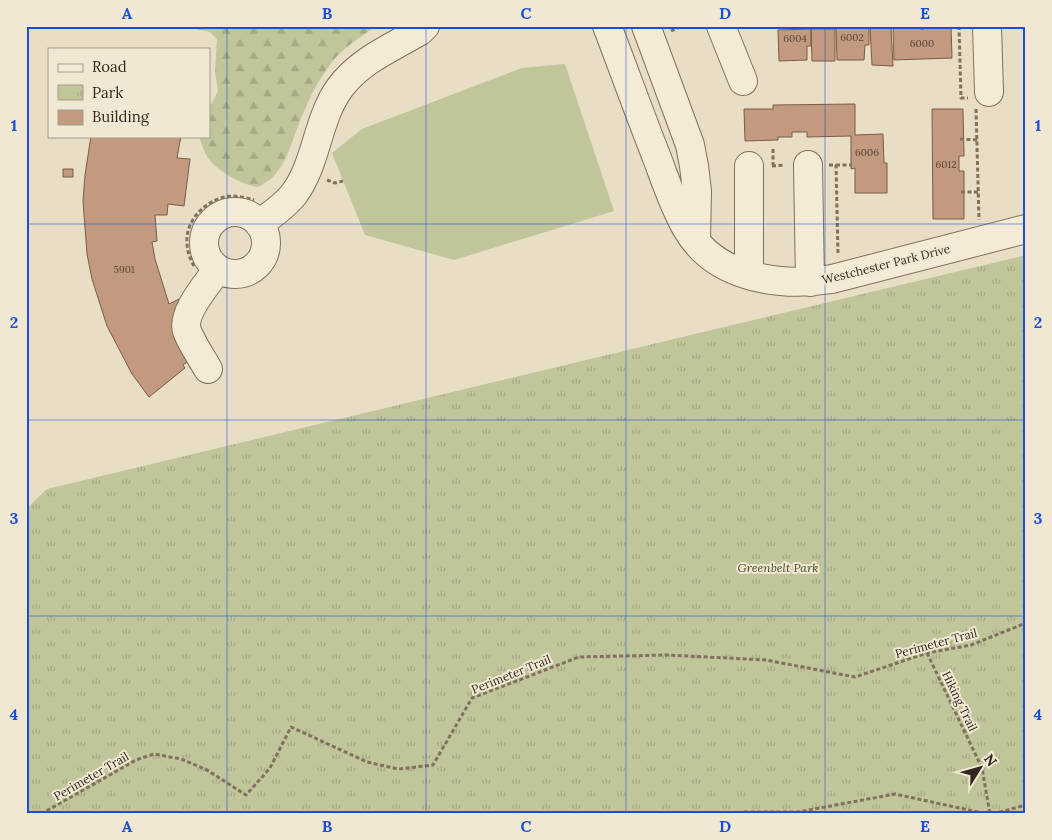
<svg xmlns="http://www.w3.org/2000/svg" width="1052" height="840" font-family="Lora,serif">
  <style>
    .forest { fill: url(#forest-firs) }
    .park { fill: url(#park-tufts) }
    .pitch { fill: #c0c59a }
    .building { fill: #c29a7f; stroke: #7d5b46 }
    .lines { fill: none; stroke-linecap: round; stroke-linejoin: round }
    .minor-casing { stroke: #81705d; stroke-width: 30 }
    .path { stroke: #81705d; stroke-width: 3; stroke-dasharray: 4 2.5; stroke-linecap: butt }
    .minor { stroke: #f4ebd7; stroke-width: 28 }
    .grid { fill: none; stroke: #1d4ed8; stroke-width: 1; stroke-opacity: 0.55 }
    .labels { text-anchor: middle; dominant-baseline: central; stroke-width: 4; stroke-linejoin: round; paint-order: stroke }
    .number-label { font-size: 10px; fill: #574437 }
    .street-label { font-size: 12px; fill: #33281f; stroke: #f1e8d3 }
    .park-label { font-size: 12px; font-style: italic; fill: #444c28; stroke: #f1e8d3 }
    .neatline { fill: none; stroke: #1d4ed8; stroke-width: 2 }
    .grid-label { font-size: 16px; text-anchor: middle; font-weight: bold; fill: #1d4ed8 }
  </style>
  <defs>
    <pattern id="forest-firs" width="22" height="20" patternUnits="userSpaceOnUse" patternTransform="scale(1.25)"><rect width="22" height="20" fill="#c0c59a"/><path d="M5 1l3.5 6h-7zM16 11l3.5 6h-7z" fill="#a5a984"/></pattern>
    <pattern id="park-tufts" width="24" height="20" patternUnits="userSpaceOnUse" patternTransform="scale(1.25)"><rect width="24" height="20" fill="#c0c59a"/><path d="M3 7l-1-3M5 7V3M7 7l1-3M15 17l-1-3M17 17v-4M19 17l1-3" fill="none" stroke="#a5a984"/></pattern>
  </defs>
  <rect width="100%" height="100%" fill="#e8ddc5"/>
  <path class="forest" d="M182,26H376C358,39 339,50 327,69C315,86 306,105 299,124C289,148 284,176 258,187C242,185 217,171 208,158C204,152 201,143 199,136H209V107L215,98L218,90L215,72L217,39L210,32Z"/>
  <path class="park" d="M1026,255V814H26V509L47,489Z"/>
  <path class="pitch" d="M565,64L614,211L454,260L365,235L332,153L362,129L522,68Z"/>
  <path class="building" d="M951,26L952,58L894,60L893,27Z
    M870,27L891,28L893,66L872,65Z
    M836,28H869V45H865L864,60H837Z
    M811,29V46H807V60L779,61L778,30Z
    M811,29H835V61H812Z
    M855,104V135L883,134L884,163H887V193H855V168L851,169V136L807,137V132H792V137H778V140L745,141L744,109H773V105Z
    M932,109H963L964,156H959V171H964V219H933Z
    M91,136H181L177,158L190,159L184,206L168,204L167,215H155L157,241L152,242L155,259L169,304L179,299L192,324L207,347L183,365L185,368L149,397L132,374L107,326L92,279L87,254L83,201L85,175Z
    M63,169H73V177H63Z"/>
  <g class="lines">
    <g class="minor-casing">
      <path id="minor" d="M607,26C624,70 640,115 657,158C666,182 674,207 687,229C716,279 780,287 832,279L1026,229
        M646,26L690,145L694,166L697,191L696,241
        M721,26L743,81
        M987,26L989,92
        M808,165L810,282
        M204 243a31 31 0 1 1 62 0a31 31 0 1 1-62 0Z
        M259,224C271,215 285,206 294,194C317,163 317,120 339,89C359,61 391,48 420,31L425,26
        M749,275V166
        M208,369C201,357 192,344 187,331C181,313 208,283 218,269"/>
    </g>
    <path class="path" d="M922,26V30
      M959,26L961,98H968
      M671,31L682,26
      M976,109L979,220
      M960,139L977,140
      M773,149V165
      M829,165H836L838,254
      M836,165H852
      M772,166L785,165
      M327,180L335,183L343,181
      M961,192H978
      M194,266C190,259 187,251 187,243C185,219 208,198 231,196C239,196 247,198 254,200
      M927,653L982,768L990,814
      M41,814L136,760L154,754L181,759L207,770L246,795L270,768L291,727L367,762L398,769L433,765L472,698L579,657L667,655L766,660L855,677L927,653L971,645L1026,623
      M738,814L742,812H798L895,794L987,814
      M993,814L1026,805"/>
    <use href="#minor" class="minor"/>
  </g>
  <path class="grid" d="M227,26V814M426,26V814M626,26V814M825,26V814M26,224H1026M26,420H1026M26,616H1026"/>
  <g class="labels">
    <g class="number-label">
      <text x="852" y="37">6002</text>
      <text x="795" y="38">6004</text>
      <text x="922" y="43">6000</text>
      <text x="867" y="152">6006</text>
      <text x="946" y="164">6012</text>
      <text x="124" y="269">5901</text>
    </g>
    <g class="street-label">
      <text transform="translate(886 264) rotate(-14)">Westchester Park Drive</text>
      <text transform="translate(936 643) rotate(-15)">Perimeter Trail</text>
      <text transform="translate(511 674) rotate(-22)">Perimeter Trail</text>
      <text transform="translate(960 701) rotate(64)">Hiking Trail</text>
      <text transform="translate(91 776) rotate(-30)">Perimeter Trail</text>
    </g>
    <g class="park-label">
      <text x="778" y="567">Greenbelt Park</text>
    </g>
  </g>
  <rect width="1052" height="840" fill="none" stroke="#f1e8d3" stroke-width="55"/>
  <rect x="48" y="48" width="162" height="90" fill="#f1e8d3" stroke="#a59b8b"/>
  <rect x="58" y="64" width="25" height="8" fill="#f4ebd7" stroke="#a59b8b"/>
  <text x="92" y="72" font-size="15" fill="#33281f">Road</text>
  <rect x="58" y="85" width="25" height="15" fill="url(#park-tufts)" stroke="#a59b8b"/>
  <text x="92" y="98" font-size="15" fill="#33281f">Park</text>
  <rect x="58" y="110" width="25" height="15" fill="#c29a7f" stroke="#a59b8b"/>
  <text x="92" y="122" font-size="15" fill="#33281f">Building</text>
  <g transform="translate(980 768) rotate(53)" stroke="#f1e8d3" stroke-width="4" paint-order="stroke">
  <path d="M0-4L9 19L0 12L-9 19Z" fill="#33281f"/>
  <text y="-8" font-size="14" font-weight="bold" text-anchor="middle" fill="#33281f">N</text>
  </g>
  <rect x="28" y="28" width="996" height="784" class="neatline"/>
  <g class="grid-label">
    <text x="127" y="19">A</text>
    <text x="327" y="19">B</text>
    <text x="526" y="19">C</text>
    <text x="725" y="19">D</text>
    <text x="925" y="19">E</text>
    <text x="14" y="131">1</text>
    <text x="1038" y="131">1</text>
    <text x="14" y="328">2</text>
    <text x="1038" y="328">2</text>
    <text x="14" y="524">3</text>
    <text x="1038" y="524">3</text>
    <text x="14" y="720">4</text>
    <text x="1038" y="720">4</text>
    <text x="127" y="832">A</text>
    <text x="327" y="832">B</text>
    <text x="526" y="832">C</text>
    <text x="725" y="832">D</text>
    <text x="925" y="832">E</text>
  </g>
</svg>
